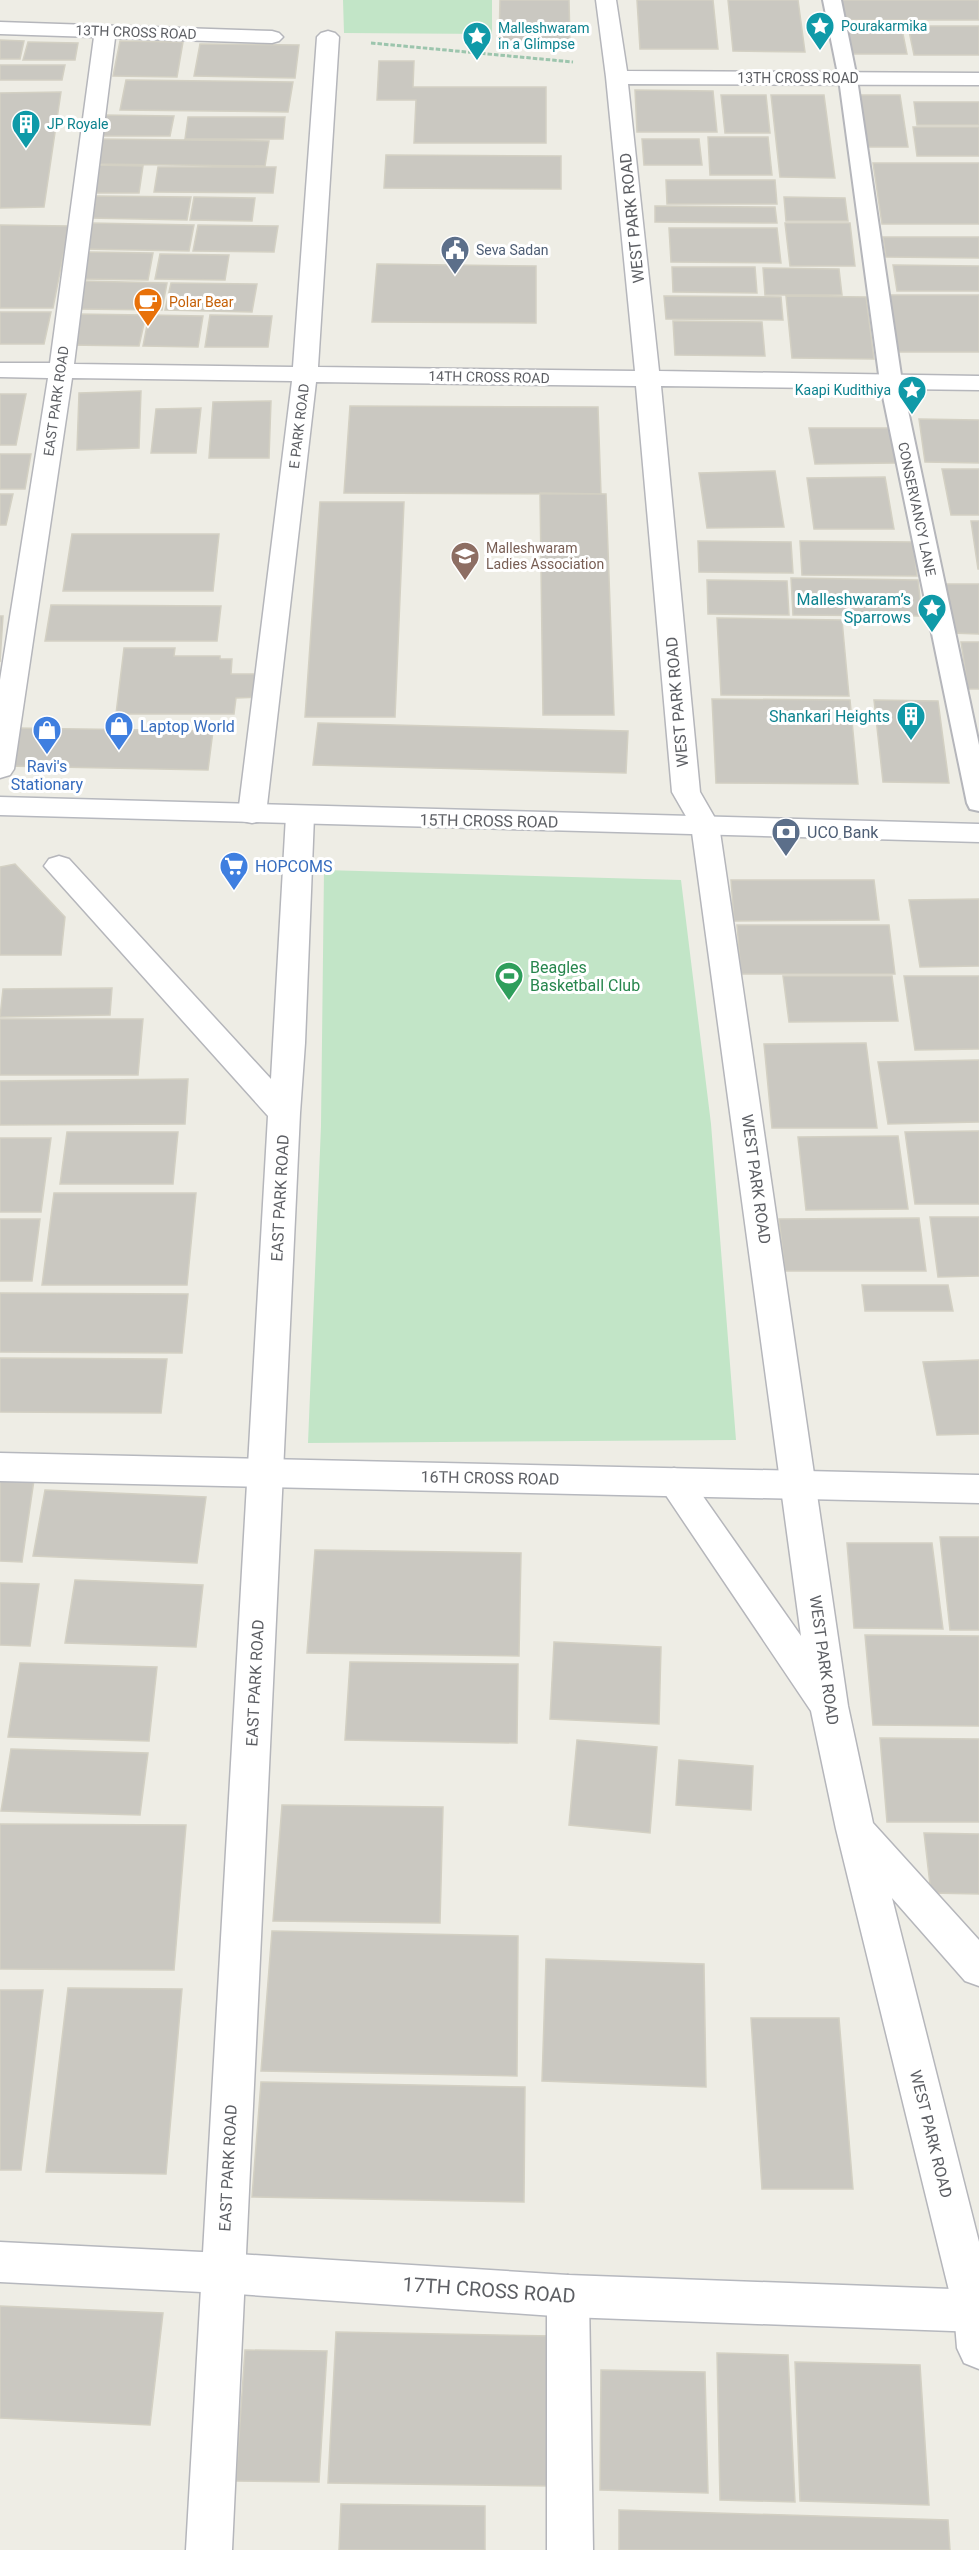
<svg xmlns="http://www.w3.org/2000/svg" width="979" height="2550" font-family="Roboto,sans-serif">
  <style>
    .green { fill: #c2e5c7 }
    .building { fill: #cac8c1; stroke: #d3d0c3; stroke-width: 1.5 }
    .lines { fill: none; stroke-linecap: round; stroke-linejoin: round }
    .lane-casing { stroke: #b5b6bb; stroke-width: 4 }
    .street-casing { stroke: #b5b6bb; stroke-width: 3 }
    .secondary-casing { stroke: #b6b8be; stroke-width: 3 }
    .path { stroke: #9cc5ad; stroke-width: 3; stroke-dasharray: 4.5 2; stroke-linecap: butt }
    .lane { fill: #fff; fill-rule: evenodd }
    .street { fill: #fff; fill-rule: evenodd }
    .secondary { fill: #fff; fill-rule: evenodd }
    .labels { text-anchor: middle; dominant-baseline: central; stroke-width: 6; stroke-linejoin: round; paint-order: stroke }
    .far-culture-label { font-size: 14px; fill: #0d838f; stroke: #fff; text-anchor: start }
    .far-street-label { font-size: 14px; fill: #5d5f64; stroke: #fff }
    .far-service-label { font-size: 14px; fill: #4e5e75; stroke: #fff; text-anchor: start }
    .far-food-label { font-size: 14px; fill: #c56008; stroke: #fff; text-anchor: start }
    .far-education-label { font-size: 14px; fill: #785e54; stroke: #fff; text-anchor: start }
    .street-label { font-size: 16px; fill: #5d5f64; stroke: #fff }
    .culture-label { font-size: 16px; fill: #0d838f; stroke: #fff; text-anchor: end }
    .shop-label { font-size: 16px; fill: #366cbe; stroke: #fff; text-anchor: start }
    .service-label { font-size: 16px; fill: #4e5e75; stroke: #fff; text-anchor: start }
    .leisure-label { font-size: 16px; fill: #27864d; stroke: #fff; text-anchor: start }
    .near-street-label { font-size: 20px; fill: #5d5f64; stroke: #fff }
  </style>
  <rect width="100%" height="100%" fill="#eeede5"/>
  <path class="green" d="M343,0H492V34L344,33Z
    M324,870L681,880L711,1124L736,1440L308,1443L321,1126Z"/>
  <path class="building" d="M500,0H569L570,43H499Z
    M637,0H713L718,49H640Z
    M728,0H798L805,52L733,51Z
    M836,0H979V20H839Z
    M847,24H901L907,54H853Z
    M908,26H979V55H914Z
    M0,40L24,41L20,59H0Z
    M120,41L183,42L177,77L113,76Z
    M28,42L78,43L75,60H23Z
    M200,44L299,45L295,78L194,76Z
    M379,61H414L413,87H546V143H414L416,100H377Z
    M0,65H65L62,80H0Z
    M126,80L293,82L288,112L120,110Z
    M635,90L713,91L717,132H637Z
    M61,92L44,207L0,208V93Z
    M721,95H766L770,133H725Z
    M771,95H824L835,178L780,177Z
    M858,95H900L908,147H865Z
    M914,102H979V125H917Z
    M100,115L174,116L170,136H95Z
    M188,117H285L283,139H185Z
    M913,127H979V156H917Z
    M708,137H768L772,175H710Z
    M96,139L269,141L265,166L91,164Z
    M642,139H699L702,165H644Z
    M386,155L561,156V189L384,188Z
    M873,163H979V224H882Z
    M94,165L143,166L139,193H88Z
    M158,167H276L273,193L154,192Z
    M666,180H775L777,204H667Z
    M94,196L191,197L187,220L89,218Z
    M194,197L255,198L252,221L190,220Z
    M784,197L845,198L848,221H786Z
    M655,206L775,207L777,223L655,222Z
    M89,223L194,225L189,251L83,249Z
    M785,223H850L855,266H790Z
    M0,225L69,226L53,308H0Z
    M198,225L278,226L274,252L193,251Z
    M669,228H777L781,263L671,262Z
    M883,237H979V258L886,257Z
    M88,252L153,253L148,280L82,279Z
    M160,254L229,255L225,280L155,279Z
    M377,264L536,266V323L372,322Z
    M893,265L979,266V291H897Z
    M672,267H755L757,293L673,292Z
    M763,268L839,269L842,295H765Z
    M81,281L167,283L162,310L75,309Z
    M171,283L257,284L252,312L165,310Z
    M888,295H979V352H896Z
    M664,296L781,297L783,320L666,319Z
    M786,296L866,297L874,359L792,358Z
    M0,312H51L44,344H0Z
    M75,314L146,315L139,346L68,345Z
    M149,315L203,316L198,347L143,346Z
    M210,315L272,316L268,347H205Z
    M673,321L762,322L765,356L675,355Z
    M141,391L139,448L77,450L79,393Z
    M0,394H26L16,445H0Z
    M271,401L269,458H209L213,402Z
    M350,406L598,407L601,494L344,493Z
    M201,408L196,453H151L156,409Z
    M919,419L979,420V463L925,462Z
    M809,428H889L896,463L815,464Z
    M0,454H31L25,489H0Z
    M942,469H979V515H951Z
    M775,471L784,527L707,528L699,473Z
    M885,477L894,529H814L807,478Z
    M540,493L606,494L614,715H543Z
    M0,494H13L6,525H0Z
    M320,502H404L395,717H305Z
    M971,521H979V569H978Z
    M72,534H219L213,591H63Z
    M698,541L791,542L793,573L699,572Z
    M800,541L913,542L917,576L802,575Z
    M791,578L918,580L922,616L793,615Z
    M707,580L787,581L789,615L708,614Z
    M945,584H979V634L951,633Z
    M51,605L221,606L217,641H45Z
    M0,616H3L0,662Z
    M717,618L842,620L849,696L721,695Z
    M961,642H979V689H968Z
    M124,648H175L174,656H220V659H232L231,674H262L261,697L236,698L234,714H116Z
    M712,699L850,700L858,784L716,783Z
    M874,700L938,701L949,783L883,782Z
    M318,723L628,731L626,773L313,765Z
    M14,728L213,731L208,770L6,766Z
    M15,864L65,917L61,955H0V867Z
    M731,880H874L879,920L734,921Z
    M979,899V966L920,967L909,900Z
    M737,925H889L895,974H741Z
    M783,976H892L898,1021L789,1022Z
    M904,976H979V1049L915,1050Z
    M112,988L110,1015L0,1017L3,989Z
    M0,1019H143L138,1075H0Z
    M866,1043L877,1128H772L764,1044Z
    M979,1060V1122L888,1124L878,1062Z
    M188,1079L185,1124L0,1125V1081Z
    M979,1131V1204H915L905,1132Z
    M67,1132H178L173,1184H60Z
    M898,1136L908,1209L806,1210L798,1137Z
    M0,1138H51L41,1212H0Z
    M54,1193H196L187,1285H42Z
    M930,1217H979V1276L938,1277Z
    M919,1218L926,1271H785L779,1219Z
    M0,1219H40L32,1281H0Z
    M862,1285H948L953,1311H865Z
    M0,1293L188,1294L182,1353L0,1352Z
    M0,1358L167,1359L161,1413L0,1412Z
    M979,1360V1434L937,1435L923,1362Z
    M0,1479L34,1480L22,1562L0,1561Z
    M45,1490L206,1497L197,1563L33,1556Z
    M940,1537H979V1630H950Z
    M847,1543H932L943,1629L854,1628Z
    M315,1550L521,1553L519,1656L307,1653Z
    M75,1580L203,1585L196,1647L65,1643Z
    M0,1583L39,1584L30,1646L0,1645Z
    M865,1635L979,1636V1726L873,1725Z
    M554,1642L661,1647L659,1724L550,1719Z
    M350,1662L518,1664L517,1743L345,1740Z
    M20,1663L157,1667L149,1741L8,1737Z
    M880,1738L979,1739V1822H887Z
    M577,1740L657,1747L650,1833L569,1825Z
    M11,1749L148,1753L140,1815L1,1811Z
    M679,1760L753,1766L751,1810L676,1805Z
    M282,1805L443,1807L440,1923L273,1921Z
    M0,1824L186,1825L174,1970L0,1969Z
    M924,1833L979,1834V1894L931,1893Z
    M272,1931L518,1936L517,2076L261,2071Z
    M546,1959L704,1964L706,2087L542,2081Z
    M68,1988L182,1989L166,2174L46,2172Z
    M0,1990H43L21,2170H0Z
    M751,2018H839L853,2189H762Z
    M261,2082L525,2087L524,2202L252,2197Z
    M0,2306L163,2313L150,2425L0,2418Z
    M336,2332L554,2336L552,2486L328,2483Z
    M245,2350L327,2351L319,2482L236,2481Z
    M717,2353L788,2355L795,2502L720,2500Z
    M795,2362L920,2365L929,2505L800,2501Z
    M601,2370L705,2372L708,2493L600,2490Z
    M341,2504L485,2506V2550H339Z
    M619,2510L948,2520L950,2550H619Z"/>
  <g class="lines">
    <g class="lane-casing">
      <path id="lane" d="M823,0H841L857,79L902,382L979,745V811L970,809L967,803L880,382L839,79Z"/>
    </g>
    <g class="street-casing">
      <path id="street" d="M596,0H616L627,71L979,73V85L628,84L659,371L979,376V390L661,386L700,792L719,825L848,1706L873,1823L979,1940V1986L965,1981L892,1898L979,2242V2369L964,2363L957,2348L954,2311L836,1829L811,1711L657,1482L662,1472L674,1468L686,1472L801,1636L691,825L672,792L636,386L316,382L266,814L262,821L252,823L242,821L238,814L292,381L72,378L14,769L10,775L0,778V680L48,378L0,377V363H50L94,37L0,34V22L272,31L279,33L283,37L279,41L272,43L115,38L74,364L293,367L317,37L321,33L328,31L335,33L339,37L318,367L635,371L606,77Z
        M300,807L310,809L314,816L305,1043L300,1113L232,2550H186L268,1116L44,866L49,859L59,856L69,859L271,1079L286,816L290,809Z
        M568,2275L583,2281L589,2296L593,2550H547V2296L553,2281Z"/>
    </g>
    <g class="secondary-casing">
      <path id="secondary" d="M0,797L979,824V842L0,815Z
        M0,1453L979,1475V1503L0,1481Z
        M0,2242L222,2253L568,2275L979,2290V2332L568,2317L222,2293L0,2282Z"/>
    </g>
    <path class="path" d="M371,43L573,62"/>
    <use href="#lane" class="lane"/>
    <use href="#street" class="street"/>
    <use href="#secondary" class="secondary"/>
  </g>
  <defs>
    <g id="sight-pin" transform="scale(1.5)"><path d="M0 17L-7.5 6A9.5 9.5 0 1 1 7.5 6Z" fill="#0f9aa8" stroke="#fff"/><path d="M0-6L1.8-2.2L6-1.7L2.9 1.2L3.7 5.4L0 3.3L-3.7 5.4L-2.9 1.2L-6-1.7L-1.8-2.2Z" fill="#fff"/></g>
    <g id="building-pin" transform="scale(1.5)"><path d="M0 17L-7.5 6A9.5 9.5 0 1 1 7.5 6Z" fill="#0f9aa8" stroke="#fff"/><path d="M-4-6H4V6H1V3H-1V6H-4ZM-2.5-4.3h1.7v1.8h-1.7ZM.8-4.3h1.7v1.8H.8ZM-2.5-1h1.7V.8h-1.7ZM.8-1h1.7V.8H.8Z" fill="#fff"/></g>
    <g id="civic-pin" transform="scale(1.5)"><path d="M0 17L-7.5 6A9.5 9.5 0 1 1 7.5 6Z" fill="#5c6f8a" stroke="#fff"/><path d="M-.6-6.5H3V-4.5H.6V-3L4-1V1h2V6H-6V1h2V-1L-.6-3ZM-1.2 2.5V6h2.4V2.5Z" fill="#fff"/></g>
    <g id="cafe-pin" transform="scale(1.5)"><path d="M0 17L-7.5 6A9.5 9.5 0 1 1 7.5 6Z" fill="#e8710a" stroke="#fff"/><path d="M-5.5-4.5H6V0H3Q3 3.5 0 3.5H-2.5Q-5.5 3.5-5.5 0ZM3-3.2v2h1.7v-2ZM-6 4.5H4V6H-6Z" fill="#fff"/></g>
    <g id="university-pin" transform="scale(1.5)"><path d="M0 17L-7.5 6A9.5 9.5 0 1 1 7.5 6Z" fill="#8d6e63" stroke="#fff"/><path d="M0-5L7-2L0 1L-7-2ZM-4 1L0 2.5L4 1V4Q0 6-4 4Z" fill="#fff"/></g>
    <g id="shop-pin" transform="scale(1.5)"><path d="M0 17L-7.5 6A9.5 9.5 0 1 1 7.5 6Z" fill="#3f7fe0" stroke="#fff"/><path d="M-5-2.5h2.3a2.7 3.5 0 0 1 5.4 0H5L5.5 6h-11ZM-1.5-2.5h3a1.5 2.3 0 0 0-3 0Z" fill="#fff"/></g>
    <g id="bank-pin" transform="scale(1.5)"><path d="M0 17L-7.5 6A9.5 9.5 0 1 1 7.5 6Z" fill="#5c6f8a" stroke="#fff"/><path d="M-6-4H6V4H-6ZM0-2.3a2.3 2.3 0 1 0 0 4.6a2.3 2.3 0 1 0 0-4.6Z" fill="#fff"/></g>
    <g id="supermarket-pin" transform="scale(1.5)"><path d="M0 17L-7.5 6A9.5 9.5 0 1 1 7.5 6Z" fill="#3f7fe0" stroke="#fff"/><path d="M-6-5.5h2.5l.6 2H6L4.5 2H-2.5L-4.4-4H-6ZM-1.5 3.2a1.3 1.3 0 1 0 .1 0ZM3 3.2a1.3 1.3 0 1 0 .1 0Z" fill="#fff"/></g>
    <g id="stadium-pin" transform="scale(1.5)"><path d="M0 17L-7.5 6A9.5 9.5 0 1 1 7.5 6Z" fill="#2e9e5b" stroke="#fff"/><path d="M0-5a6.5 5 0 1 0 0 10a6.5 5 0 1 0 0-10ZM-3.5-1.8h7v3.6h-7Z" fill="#fff"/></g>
  </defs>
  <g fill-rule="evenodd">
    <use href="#sight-pin" x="820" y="26"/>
    <use href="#sight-pin" x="477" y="36"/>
    <use href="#building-pin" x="26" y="124"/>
    <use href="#civic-pin" x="455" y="250"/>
    <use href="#cafe-pin" x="148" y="302"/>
    <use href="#sight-pin" x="912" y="390"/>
    <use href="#university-pin" x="465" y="556"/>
    <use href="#sight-pin" x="932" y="608"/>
    <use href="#building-pin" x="911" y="716"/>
    <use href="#shop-pin" x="119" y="726"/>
    <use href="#shop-pin" x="47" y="730"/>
    <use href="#bank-pin" x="786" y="832"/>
    <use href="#supermarket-pin" x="234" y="866"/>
    <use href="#stadium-pin" x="509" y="976"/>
  </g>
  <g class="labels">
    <g class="far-culture-label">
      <text x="841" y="26">Pourakarmika</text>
      <text x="498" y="28">Malleshwaram<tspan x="498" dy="16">in a Glimpse</tspan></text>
      <text x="47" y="124">JP Royale</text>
      <text x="891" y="390" text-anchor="end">Kaapi Kudithiya</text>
    </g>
    <g class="far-street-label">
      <text transform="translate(136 32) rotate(2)">13TH CROSS ROAD</text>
      <text x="798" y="78">13TH CROSS ROAD</text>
      <text transform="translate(489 377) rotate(1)">14TH CROSS ROAD</text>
      <text transform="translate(56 401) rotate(-82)">EAST PARK ROAD</text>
      <text transform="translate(299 426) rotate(-83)">E PARK ROAD</text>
      <text transform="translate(917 509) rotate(78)">CONSERVANCY LANE</text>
    </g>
    <g class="far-service-label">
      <text x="476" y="250">Seva Sadan</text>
    </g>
    <g class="far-food-label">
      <text x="169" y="302">Polar Bear</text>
    </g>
    <g class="far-education-label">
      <text x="486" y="548">Malleshwaram<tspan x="486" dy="16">Ladies Association</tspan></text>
    </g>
    <g class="street-label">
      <text transform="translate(632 218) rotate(-96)">WEST PARK ROAD</text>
      <text transform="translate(677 702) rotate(-95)">WEST PARK ROAD</text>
      <text transform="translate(489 821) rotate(1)">15TH CROSS ROAD</text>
      <text transform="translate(756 1179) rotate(82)">WEST PARK ROAD</text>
      <text transform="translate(280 1198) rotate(-87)">EAST PARK ROAD</text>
      <text transform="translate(490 1478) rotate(1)">16TH CROSS ROAD</text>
      <text transform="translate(824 1660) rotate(82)">WEST PARK ROAD</text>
      <text transform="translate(255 1683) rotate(-87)">EAST PARK ROAD</text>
      <text transform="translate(931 2134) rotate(76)">WEST PARK ROAD</text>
      <text transform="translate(228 2168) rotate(-87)">EAST PARK ROAD</text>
    </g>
    <g class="culture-label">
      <text x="911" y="599">Malleshwaram’s<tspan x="911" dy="18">Sparrows</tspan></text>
      <text x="890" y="716">Shankari Heights</text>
    </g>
    <g class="shop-label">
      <text x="140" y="726">Laptop World</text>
      <text x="47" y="766" text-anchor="middle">Ravi's<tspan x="47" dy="18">Stationary</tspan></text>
      <text x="255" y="866">HOPCOMS</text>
    </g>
    <g class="service-label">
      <text x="807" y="832">UCO Bank</text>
    </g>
    <g class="leisure-label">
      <text x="530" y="967">Beagles<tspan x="530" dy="18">Basketball Club</tspan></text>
    </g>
    <g class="near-street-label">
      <text transform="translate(489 2290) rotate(4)">17TH CROSS ROAD</text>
    </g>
  </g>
</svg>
